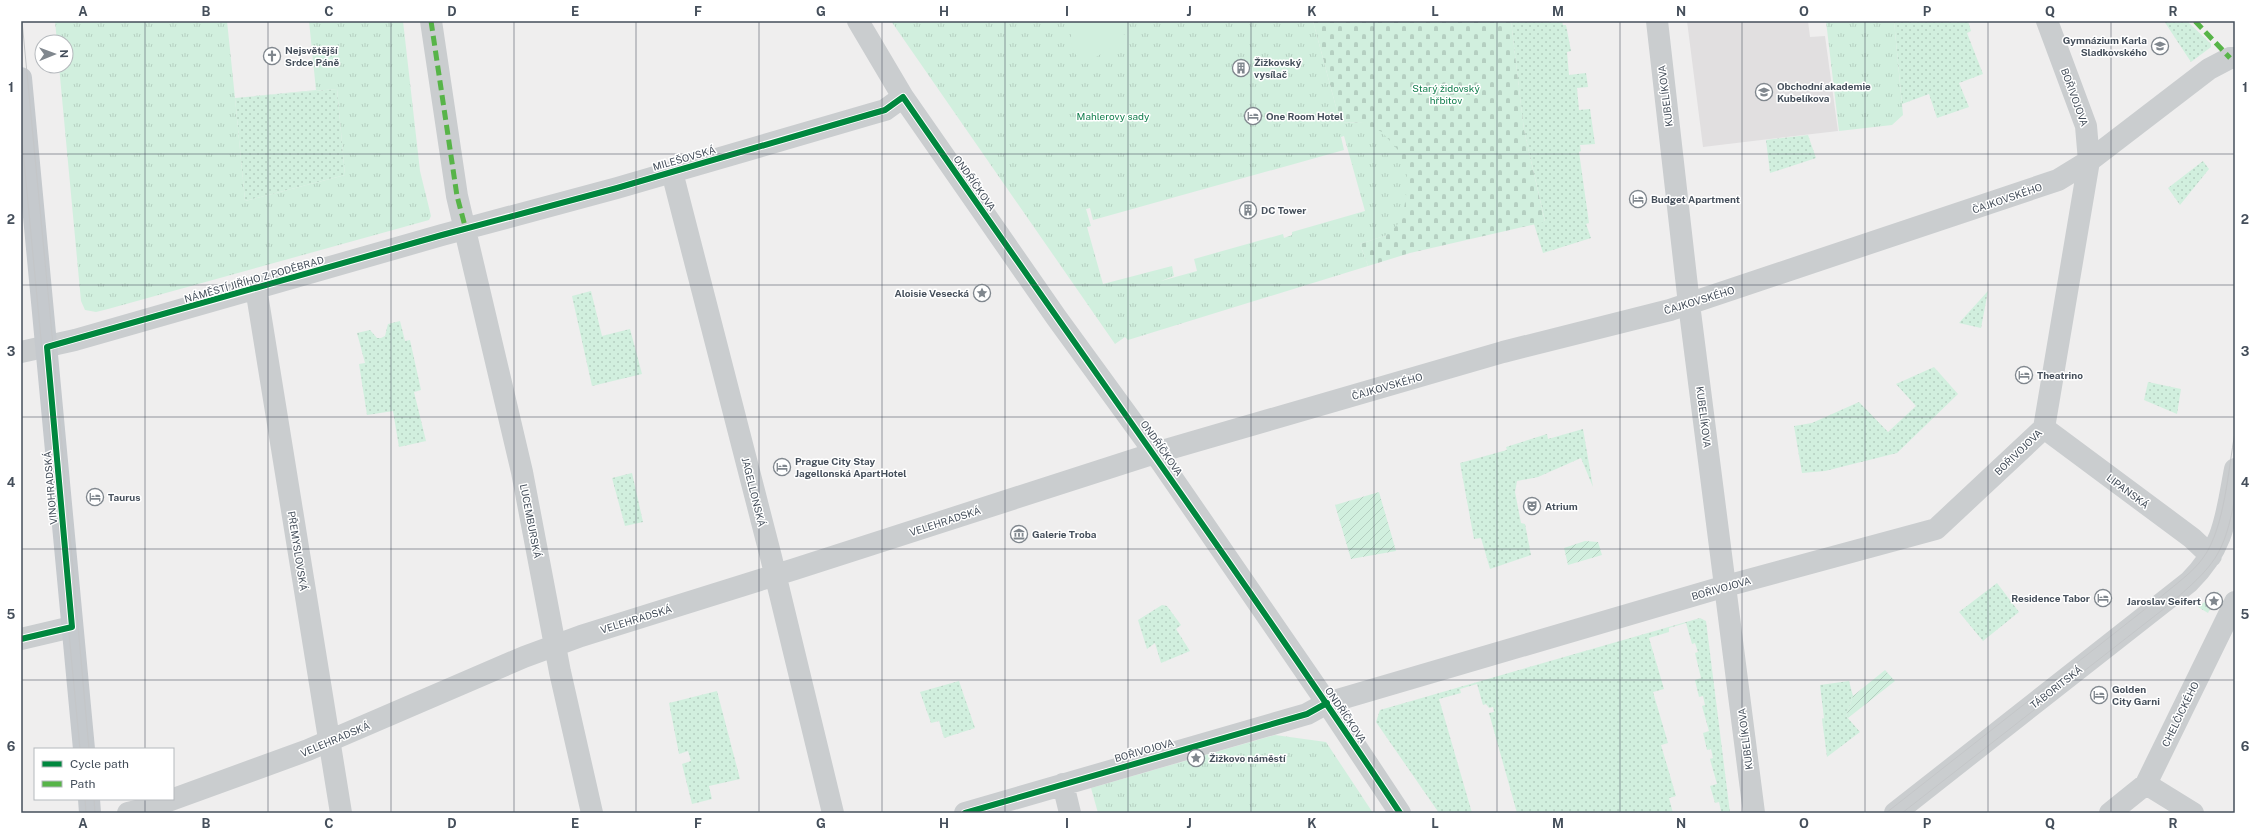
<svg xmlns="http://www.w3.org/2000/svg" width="2256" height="834" font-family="'Public Sans',sans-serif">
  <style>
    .education { fill: #e1dfe0 }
    .grass { fill: url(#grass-dots) }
    .cemetery { fill: url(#cemetery-stones) }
    .park { fill: url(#park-tufts); fill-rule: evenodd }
    .garden { fill: url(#garden-furrows) }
    .pitch { fill: #d1efde }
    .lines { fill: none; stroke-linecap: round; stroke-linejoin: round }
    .minor { stroke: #cacdcf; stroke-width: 22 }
    .major { stroke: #c5c9cd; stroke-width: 22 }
    .tram { stroke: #c4c6c8; stroke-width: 1 }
    .quiet { stroke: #57b448; stroke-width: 5; stroke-dasharray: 10 5; stroke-linecap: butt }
    .cycleway-casing { stroke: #fff; stroke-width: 8 }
    .cycleway { stroke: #00873e; stroke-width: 6 }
    .grid { fill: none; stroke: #454f5b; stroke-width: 1; stroke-opacity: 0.55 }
    .labels { text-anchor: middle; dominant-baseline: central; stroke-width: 3; stroke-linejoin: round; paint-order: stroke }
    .poi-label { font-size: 10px; font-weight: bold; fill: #454f5b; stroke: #fff; text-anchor: start }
    .park-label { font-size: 10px; fill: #137f4e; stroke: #fff }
    .street-label { font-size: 10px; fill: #454f5b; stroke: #fff }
    .neatline { fill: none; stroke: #454f5b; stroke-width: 1.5 }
    .grid-label { font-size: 13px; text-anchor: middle; font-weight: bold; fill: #454f5b }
  </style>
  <defs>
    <pattern id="grass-dots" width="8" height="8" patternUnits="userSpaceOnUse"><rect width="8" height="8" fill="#d1efde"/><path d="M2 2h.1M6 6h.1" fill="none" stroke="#b5cfc1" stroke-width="1.8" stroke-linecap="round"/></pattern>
    <pattern id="cemetery-stones" width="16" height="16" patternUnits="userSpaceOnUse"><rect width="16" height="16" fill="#d1efde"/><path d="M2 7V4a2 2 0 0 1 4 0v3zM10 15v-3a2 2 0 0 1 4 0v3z" fill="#b5cfc1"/></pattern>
    <pattern id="park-tufts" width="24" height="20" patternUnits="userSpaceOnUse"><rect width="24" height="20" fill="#d1efde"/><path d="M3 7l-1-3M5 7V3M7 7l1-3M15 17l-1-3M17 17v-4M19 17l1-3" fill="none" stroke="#b5cfc1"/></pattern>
    <pattern id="garden-furrows" width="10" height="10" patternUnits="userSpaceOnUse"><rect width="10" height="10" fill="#d1efde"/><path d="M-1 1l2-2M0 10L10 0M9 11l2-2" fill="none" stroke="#b5cfc1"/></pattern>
  </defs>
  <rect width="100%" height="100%" fill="#efeeee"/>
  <path class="education" d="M1687,21H1808L1810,37L1825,36L1838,131L1703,147Z"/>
  <path class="grass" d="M1511,21H1562L1563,25H1566L1571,51L1567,52L1569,75L1586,73L1588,87L1577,88L1579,110L1590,109L1595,144L1580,145L1581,151L1579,152L1589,223L1586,224L1591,238L1543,253L1534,224L1545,221L1524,130Z
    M1894,21H1968L1971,31L1967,33L1983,74L1959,83L1969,107L1937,118L1929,94L1902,104Z
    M2164,21H2187L2211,44V47L2191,62Z
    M337,89L345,175L245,201L235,98Z
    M1808,135L1816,158L1770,173L1766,140Z
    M2203,161L2209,169L2180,205L2168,188Z
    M591,291L602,336L630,329L642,374L592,386L572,296Z
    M1988,291L1981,328L1959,323Z
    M400,321L405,341L410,340L421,390L414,392L426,441L399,447L393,411L367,415L359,364L365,363L357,333L370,330L377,338H381L385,336L388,324Z
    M1934,367L1958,394L1897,453L1825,471L1802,473L1794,426L1812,423L1859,402L1888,432L1916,406L1896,384Z
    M2148,382L2181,389L2177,414L2144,400Z
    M1583,429L1593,487L1581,458L1538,477L1517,481L1515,492L1521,523L1525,524L1531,555L1490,569L1481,538L1474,539L1460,463L1507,450L1506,447L1547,434L1548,439Z
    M632,473L643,522L625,526L612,478Z
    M1997,583L2019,612L1983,641L1959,612Z
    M2219,591L2208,613L2198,607Z
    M1162,605L1167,606L1181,625L1176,629L1190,651L1161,663L1155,643L1147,649L1138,620Z
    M1700,618L1706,621L1730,813H1718L1721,811L1719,802L1715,803L1710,786L1717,784L1710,759L1713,758L1711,749L1707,750L1703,733L1709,731L1702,706L1705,705L1703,696L1699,697L1695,680L1701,678L1695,653L1698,652L1695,643L1692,644L1686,623L1669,628V632L1649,638L1664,689L1653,692L1668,743L1661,745L1676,796L1669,798L1673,813H1517L1489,713L1494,712L1493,707L1489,708L1486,704L1483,705L1477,684L1460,689L1461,693L1439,699L1472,813H1439L1376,722L1380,710Z
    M959,681L975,728L944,738L939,721L931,723L920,692Z
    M1849,681L1853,696L1846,716L1860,732L1827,757L1822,719L1824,718L1820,685Z
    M717,691L740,779L709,786L712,799L692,804L682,764L691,761L688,751L679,754L669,703Z"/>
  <path class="cemetery" d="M1313,21H1511L1524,130L1545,222L1410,253L1368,266L1360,244L1387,235L1363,123L1340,122Z"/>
  <path class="park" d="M55,21H227L235,98L316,90L309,21H403L420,171L431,216L429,220L108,309L96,312L85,310L81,301L59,66H66V42H57ZM337,89L345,175L245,201L235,98Z
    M891,21H1313L1340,122L1363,123L1382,132L1398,150L1407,171L1406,197L1402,220L1387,235L1360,244L1368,266L1128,340L1125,337L1115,344ZM1344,136L1365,211L1292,232V235L1284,238L1283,234L1194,259L1197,271L1161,281L1174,276L1172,266L1103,284L1087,227L1091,226L1086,209L1090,208L1093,220L1344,150L1341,137Z
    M1826,21H1894L1903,115L1892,125L1839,131Z
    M1275,735L1326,742L1373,813H1098L1091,788Z"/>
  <path class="garden" d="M1379,492L1396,551L1351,559L1335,505Z
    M1585,541L1598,542L1602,555L1568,565L1564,548Z
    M1885,670L1895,681L1848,718L1846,716L1853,696Z"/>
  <path class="pitch" d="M1079,21H1117L1123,30L1125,40L1084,64C1071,52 1065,35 1079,21Z"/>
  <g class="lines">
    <path class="minor" d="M431,21L457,196L522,472L560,672L592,813
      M858,21L903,97L1056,317L1155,453L1327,703L1400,813
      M1657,21L1689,304L1754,813
      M672,172L771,557L833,813
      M256,288L341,813
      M21,352L75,340L442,235L617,188L871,114L885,110L903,97
      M2044,428L2192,538L2211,556
      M21,639L72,627
      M1063,784L1070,813
      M2146,784L2193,813
      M128,813L149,808L308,750L524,657L581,636L795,569L1155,453L1503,352L1670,310L2058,180L2089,161L2209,69L2230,58H2235
      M965,813L1307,714L1327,703L1726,586L1936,529L2044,428L2089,161L2086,126L2047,21
      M1895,813L2189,582C2225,546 2226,516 2235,469
      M2110,813L2146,784L2235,602"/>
    <path class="major" d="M21,78L84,749
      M89,799L90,813"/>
    <path class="tram" d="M22,21L53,345L89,749
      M21,129L80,749
      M85,799L86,813
      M94,799L95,813
      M1886,813L2163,595C2176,584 2193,572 2203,558C2225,528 2228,469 2235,433
      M1902,813L2170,604C2214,565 2224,557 2235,497"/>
    <path class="quiet" d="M431,21L457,196L466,230
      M2195,21L2230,58"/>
    <g class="cycleway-casing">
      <path id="cycleway" d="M21,639L72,627L47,347L442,235L617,188L871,114L885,110L903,97C1068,336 1239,571 1400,813
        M965,813L1307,714L1327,703"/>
    </g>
    <use href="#cycleway" class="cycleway"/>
  </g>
  <path class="grid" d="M145,21V749M268,21V813M391,21V813M514,21V813M636,21V813M759,21V813M882,21V813M1005,21V813M1128,21V813M1251,21V813M1374,21V813M1497,21V813M1620,21V813M1742,21V813M1865,21V813M1988,21V813M2111,21V813M21,154H2235M21,285H2235M21,417H2235M21,549H2235M21,680H2235M145,799V813"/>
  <defs>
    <g id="university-ring" transform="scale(0.9)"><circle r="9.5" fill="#fff" stroke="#80878e" stroke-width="1.5"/><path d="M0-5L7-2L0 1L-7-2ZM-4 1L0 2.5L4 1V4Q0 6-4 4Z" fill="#80878e"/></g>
    <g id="church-ring" transform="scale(0.9)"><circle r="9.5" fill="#fff" stroke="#80878e" stroke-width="1.5"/><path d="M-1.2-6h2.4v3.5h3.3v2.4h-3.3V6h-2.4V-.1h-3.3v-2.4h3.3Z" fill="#80878e"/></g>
    <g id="building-ring" transform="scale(0.9)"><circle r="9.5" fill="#fff" stroke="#80878e" stroke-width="1.5"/><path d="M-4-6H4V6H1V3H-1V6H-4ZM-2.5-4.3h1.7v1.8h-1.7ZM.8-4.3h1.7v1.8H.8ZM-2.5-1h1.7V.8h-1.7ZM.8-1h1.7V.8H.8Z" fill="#80878e"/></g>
    <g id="hotel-ring" transform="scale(0.9)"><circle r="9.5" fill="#fff" stroke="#80878e" stroke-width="1.5"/><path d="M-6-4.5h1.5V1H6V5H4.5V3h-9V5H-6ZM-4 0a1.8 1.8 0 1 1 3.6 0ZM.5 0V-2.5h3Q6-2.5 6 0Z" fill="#80878e"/></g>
    <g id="sight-ring" transform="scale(0.9)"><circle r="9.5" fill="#fff" stroke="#80878e" stroke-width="1.5"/><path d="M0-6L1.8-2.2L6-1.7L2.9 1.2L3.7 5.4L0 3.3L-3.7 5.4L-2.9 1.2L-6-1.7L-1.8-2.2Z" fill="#80878e"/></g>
    <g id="theatre-ring" transform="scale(0.9)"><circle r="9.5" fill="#fff" stroke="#80878e" stroke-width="1.5"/><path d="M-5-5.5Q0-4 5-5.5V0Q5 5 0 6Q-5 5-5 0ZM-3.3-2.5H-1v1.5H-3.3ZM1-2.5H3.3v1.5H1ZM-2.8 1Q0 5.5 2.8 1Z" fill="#80878e"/></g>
    <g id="museum-ring" transform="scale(0.9)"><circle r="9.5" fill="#fff" stroke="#80878e" stroke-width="1.5"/><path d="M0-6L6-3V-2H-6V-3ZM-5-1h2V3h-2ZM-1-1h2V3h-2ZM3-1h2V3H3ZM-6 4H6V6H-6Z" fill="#80878e"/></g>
  </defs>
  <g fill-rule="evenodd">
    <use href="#university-ring" x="2160" y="46"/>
    <use href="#church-ring" x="272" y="56"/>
    <use href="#building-ring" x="1241" y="68"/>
    <use href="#university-ring" x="1764" y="92"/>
    <use href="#hotel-ring" x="1253" y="116"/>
    <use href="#hotel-ring" x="1638" y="199"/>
    <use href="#building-ring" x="1248" y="210"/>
    <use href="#sight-ring" x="982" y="293"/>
    <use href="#hotel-ring" x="2024" y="375"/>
    <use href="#hotel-ring" x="782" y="467"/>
    <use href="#hotel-ring" x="95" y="497"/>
    <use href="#theatre-ring" x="1532" y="506"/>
    <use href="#museum-ring" x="1019" y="534"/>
    <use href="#hotel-ring" x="2103" y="598"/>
    <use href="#sight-ring" x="2214" y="601"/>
    <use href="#hotel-ring" x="2099" y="695"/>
    <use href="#sight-ring" x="1196" y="758"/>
  </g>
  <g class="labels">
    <g class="poi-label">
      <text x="2147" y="40" text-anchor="end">Gymnázium Karla<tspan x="2147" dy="12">Sladkovského</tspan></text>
      <text x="285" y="50">Nejsvětější<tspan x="285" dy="12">Srdce Páně</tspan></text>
      <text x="1254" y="62">Žižkovský<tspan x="1254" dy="12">vysílač</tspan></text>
      <text x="1777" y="86">Obchodní akademie<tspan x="1777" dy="12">Kubelíkova</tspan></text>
      <text x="1266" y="116">One Room Hotel</text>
      <text x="1651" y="199">Budget Apartment</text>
      <text x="1261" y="210">DC Tower</text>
      <text x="969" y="293" text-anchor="end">Aloisie Vesecká</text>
      <text x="2037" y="375">Theatrino</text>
      <text x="795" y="461">Prague City Stay<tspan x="795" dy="12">Jagellonská ApartHotel</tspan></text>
      <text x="108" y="497">Taurus</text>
      <text x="1545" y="506">Atrium</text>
      <text x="1032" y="534">Galerie Troba</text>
      <text x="2090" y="598" text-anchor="end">Residence Tabor</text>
      <text x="2201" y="601" text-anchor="end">Jaroslav Seifert</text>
      <text x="2112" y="689">Golden<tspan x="2112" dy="12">City Garni</tspan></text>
      <text x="1209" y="758">Žižkovo náměstí</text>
    </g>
    <g class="park-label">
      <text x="1446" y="88">Starý židovský<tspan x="1446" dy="12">hřbitov</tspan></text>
      <text x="1113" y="116">Mahlerovy sady</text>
    </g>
    <g class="street-label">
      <text transform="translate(1665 96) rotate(-97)">KUBELÍKOVA</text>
      <text transform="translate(2075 97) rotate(70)">BOŘIVOJOVA</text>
      <text transform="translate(684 158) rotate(-16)">MILEŠOVSKÁ</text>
      <text transform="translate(975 183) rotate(55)">ONDŘÍČKOVA</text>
      <text transform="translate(2007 198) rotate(-19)">ČAJKOVSKÉHO</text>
      <text transform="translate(254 279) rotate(-16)">NÁMĚSTÍ JIŘÍHO Z PODĚBRAD</text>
      <text transform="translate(1699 300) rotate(-17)">ČAJKOVSKÉHO</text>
      <text transform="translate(1387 386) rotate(-16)">ČAJKOVSKÉHO</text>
      <text transform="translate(1704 417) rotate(83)">KUBELÍKOVA</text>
      <text transform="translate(1162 448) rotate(55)">ONDŘÍČKOVA</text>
      <text transform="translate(2018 452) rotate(-44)">BOŘIVOJOVA</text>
      <text transform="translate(50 488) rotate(-95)">VINOHRADSKÁ</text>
      <text transform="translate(2128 491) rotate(37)">LIPANSKÁ</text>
      <text transform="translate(754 492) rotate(76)">JAGELLONSKÁ</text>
      <text transform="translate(531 521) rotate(79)">LUCEMBURSKÁ</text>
      <text transform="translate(945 521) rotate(-18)">VELEHRADSKÁ</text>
      <text transform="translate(298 551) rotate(81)">PŘEMYSLOVSKÁ</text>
      <text transform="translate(1721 588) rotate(-16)">BOŘIVOJOVA</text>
      <text transform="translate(636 619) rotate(-17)">VELEHRADSKÁ</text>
      <text transform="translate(2056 687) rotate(-38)">TÁBORITSKÁ</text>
      <text transform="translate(2180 714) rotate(-64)">CHELČICKÉHO</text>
      <text transform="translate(1346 715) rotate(56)">ONDŘÍČKOVA</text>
      <text transform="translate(335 739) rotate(-23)">VELEHRADSKÁ</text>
      <text transform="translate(1745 739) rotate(-97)">KUBELÍKOVA</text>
      <text transform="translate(1144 750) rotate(-16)">BOŘIVOJOVA</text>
    </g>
  </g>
  <rect width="2256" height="834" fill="none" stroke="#ffffff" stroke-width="44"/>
  <rect x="34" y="748" width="140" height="52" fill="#ffffff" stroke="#b5b9bd"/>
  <rect x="42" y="761" width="20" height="6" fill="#00873e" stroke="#b5b9bd"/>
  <text x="70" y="768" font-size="12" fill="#454f5b">Cycle path</text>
  <rect x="42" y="781" width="20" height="6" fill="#57b448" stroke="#b5b9bd"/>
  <text x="70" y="788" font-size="12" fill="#454f5b">Path</text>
  <g transform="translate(54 54) rotate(89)"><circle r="19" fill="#ffffff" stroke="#b5b9bd"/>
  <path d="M0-3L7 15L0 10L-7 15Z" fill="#80878e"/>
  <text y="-6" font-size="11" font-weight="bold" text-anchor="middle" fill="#454f5b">N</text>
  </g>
  <rect x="22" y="22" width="2212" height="790" class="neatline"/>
  <g class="grid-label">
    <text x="83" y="16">A</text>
    <text x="206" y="16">B</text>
    <text x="329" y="16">C</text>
    <text x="452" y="16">D</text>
    <text x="575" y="16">E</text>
    <text x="698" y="16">F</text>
    <text x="821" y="16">G</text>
    <text x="944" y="16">H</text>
    <text x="1067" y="16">I</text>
    <text x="1189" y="16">J</text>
    <text x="1312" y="16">K</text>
    <text x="1435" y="16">L</text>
    <text x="1558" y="16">M</text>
    <text x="1681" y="16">N</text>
    <text x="1804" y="16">O</text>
    <text x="1927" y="16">P</text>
    <text x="2050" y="16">Q</text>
    <text x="2173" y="16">R</text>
    <text x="11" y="92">1</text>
    <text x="2245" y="92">1</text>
    <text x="11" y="224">2</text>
    <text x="2245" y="224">2</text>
    <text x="11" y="356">3</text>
    <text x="2245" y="356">3</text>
    <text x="11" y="487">4</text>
    <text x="2245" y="487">4</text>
    <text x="11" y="619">5</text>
    <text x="2245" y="619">5</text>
    <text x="11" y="751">6</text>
    <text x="2245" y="751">6</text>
    <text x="83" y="828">A</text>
    <text x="206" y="828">B</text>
    <text x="329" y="828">C</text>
    <text x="452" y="828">D</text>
    <text x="575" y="828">E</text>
    <text x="698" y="828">F</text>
    <text x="821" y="828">G</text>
    <text x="944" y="828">H</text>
    <text x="1067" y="828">I</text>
    <text x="1189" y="828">J</text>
    <text x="1312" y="828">K</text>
    <text x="1435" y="828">L</text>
    <text x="1558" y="828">M</text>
    <text x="1681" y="828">N</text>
    <text x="1804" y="828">O</text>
    <text x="1927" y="828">P</text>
    <text x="2050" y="828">Q</text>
    <text x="2173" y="828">R</text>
  </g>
</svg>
